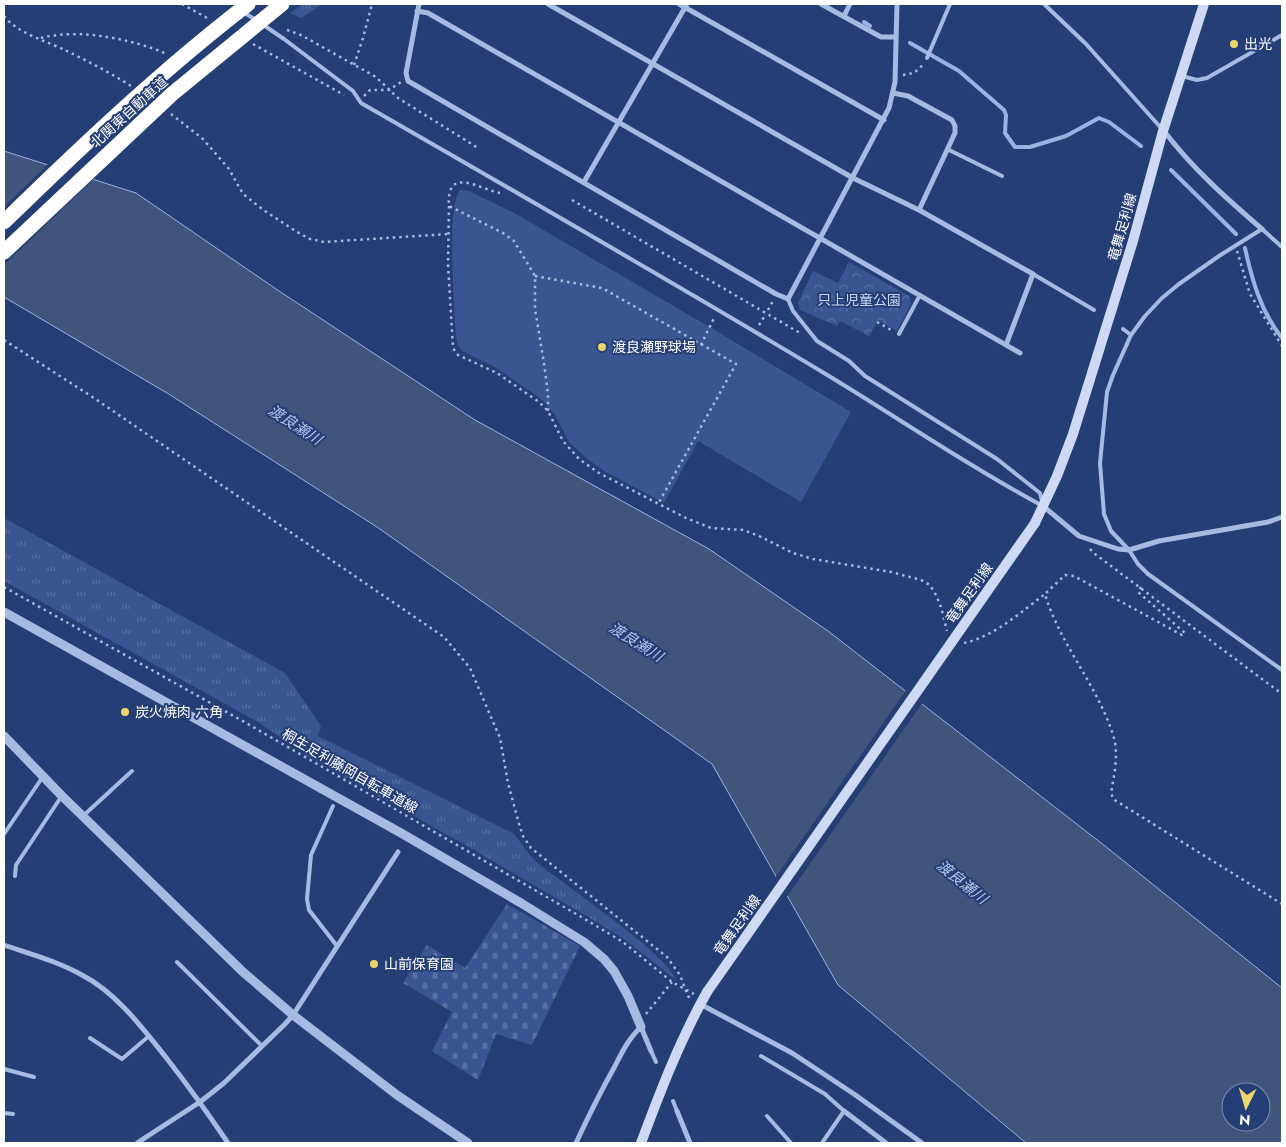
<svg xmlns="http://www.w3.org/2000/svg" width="1286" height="1147" font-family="Jost,'Noto Sans JP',sans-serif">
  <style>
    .grass { fill: url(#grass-tufts) }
    .cemetery { fill: url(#cemetery-stones) }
    .park { fill: url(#park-crowns) }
    .pitch { fill: #395693 }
    .water { fill: #41547c; stroke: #9ab3e3; fill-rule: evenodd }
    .pier { fill: #253e76 }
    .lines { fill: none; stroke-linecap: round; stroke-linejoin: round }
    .stream { stroke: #9ab3e3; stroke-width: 4 }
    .path { stroke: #a6bae2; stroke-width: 2.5; stroke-dasharray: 2.5 4; stroke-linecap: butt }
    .service { stroke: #a6bae2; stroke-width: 4 }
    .minor { stroke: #a6bae2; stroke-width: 5 }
    .tertiary { stroke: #a6bae2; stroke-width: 9 }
    .secondary { stroke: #cedaf3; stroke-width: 10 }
    .secondary-bridge { stroke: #cedaf3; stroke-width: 10 }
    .motorway-bridge { stroke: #fff; stroke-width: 15 }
    .poi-dot { fill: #ebd66b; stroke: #253e76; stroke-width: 2 }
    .labels { text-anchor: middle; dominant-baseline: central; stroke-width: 4; stroke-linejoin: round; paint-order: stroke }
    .poi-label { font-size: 14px; fill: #fff; stroke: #253e76; text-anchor: start }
    .street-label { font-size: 14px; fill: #fff; stroke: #253e76 }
    .park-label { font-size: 14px; fill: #c8d6f2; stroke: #253e76 }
    .water-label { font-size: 15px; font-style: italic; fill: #b1c4ea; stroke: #253e76 }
  </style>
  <defs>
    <pattern id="grass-tufts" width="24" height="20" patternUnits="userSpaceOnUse" patternTransform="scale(1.25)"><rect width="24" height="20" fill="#395693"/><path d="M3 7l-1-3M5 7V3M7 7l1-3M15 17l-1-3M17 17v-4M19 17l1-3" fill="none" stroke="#576fa3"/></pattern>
    <pattern id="cemetery-stones" width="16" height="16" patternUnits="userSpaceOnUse" patternTransform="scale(1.25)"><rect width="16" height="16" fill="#395693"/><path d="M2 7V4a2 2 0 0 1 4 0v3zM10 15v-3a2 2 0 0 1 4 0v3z" fill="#576fa3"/></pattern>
    <pattern id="park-crowns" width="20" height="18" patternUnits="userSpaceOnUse" patternTransform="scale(1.25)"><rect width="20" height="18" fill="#395693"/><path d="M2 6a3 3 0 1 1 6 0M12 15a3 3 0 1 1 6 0" fill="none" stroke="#576fa3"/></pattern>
  </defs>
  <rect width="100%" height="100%" fill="#253e76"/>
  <path class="grass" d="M303,4H323L301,18L290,13Z
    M4,518L285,673L321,726L318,736L514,834C522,844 529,856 539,864C563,884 670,956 676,980L624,939L585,915L474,850L306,755L258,722L4,581Z"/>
  <path class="cemetery" d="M507,904L580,946L532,1045L496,1034L478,1080L432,1051L452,1012L403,983L427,945L465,968Z"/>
  <path class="park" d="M849,262L909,296L911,304L897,331L878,320L869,336L840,321L837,326L800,310L798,303L813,271L838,283Z"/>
  <path class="pitch" d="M460,190L469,191L516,214L713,329L851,412L801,502L698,441L664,503L604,471L586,458L569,442L555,415L545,403L533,393L495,367L462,351L457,344L456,336C455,311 446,205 460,190Z"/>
  <path class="water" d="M4,151L136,193L279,291L475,420L709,549L828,631L1105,846L1282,988V1143H1026L838,985L712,764L377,527L167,393L4,297ZM1231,1092H1261V1122H1231Z"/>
  <path class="pier" d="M49,163L95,178L4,265V207Z
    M907,689L923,702L786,898L775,878Z"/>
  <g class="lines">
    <path class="stream" d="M864,22L870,26
      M910,43L959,71L1004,110L1006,115L1005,133L1015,147H1030L1066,136L1099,118L1109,122L1141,146
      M1171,170L1236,234
      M1245,248C1252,280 1261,312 1282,338"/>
    <path class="path" d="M182,4L209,19
      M4,16C18,34 47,41 67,51C89,62 111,73 131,86
      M287,30L301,35L376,77L398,98L478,148
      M41,38C79,28 132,39 167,54
      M253,44L344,95
      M354,65L363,38L372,4
      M903,75L914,73L924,64
      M364,96L370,90H389L401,82
      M171,114L203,139L229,169L243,194L265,211L297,232L310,239L324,242L448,234
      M500,193C479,189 446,165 449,206L503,233L514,241L535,276V309L544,363L548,394V411
      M572,200L800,333
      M449,206L448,264L453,348L458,355L497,373L539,402L548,411L563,441L579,459L599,473L686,518L711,528L743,530L759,536L793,553L813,559L891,572L921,580L930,585L936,595L941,607L947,631
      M1237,251L1250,294L1282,346
      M535,276L602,288L736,364L658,504
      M768,310L773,301
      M877,322L893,331
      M759,325L764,317
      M4,340L94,398L444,637L470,668L500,738L508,783L519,824L523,836L531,848L667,957L680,975L688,996L691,999
      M701,345L715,316
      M1090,549L1095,554L1282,694
      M4,587L255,728L583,918L623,942L672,982L694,994
      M1141,587L1138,592L1185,633L1182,635L1074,576L1065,575L1045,594C1060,645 1099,687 1114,738C1117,750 1116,765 1114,776C1113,784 1110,791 1113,799L1282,904
      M964,643C995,636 1021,612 1045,594
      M646,1014L672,982"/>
    <path class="service" d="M1044,4L1086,44L1162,129
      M243,12L256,20
      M262,24L284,39L353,91L361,103C516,192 671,281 824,373C897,417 966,465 1041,505
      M927,58L950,4
      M1182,76L1197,80L1207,78L1282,35
      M947,149L1002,176
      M1282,247L1262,229L1219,256L1179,284L1162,298L1145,316L1131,335L1113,375L1107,392L1100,463L1104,514L1111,531L1129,550L1138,564L1148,574L1282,670
      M1033,274L1094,310
      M788,299L793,311L817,341L849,361L865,376L997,459L1040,493L1042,501
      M1123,329L1131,335
      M899,334L920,295
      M333,806L311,855L307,899L309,910L337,946
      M83,816L132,771
      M4,834L42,778
      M15,876L16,865L61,797
      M177,962L262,1046
      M90,1038L122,1059L149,1036
      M651,1051L656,1062
      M761,1056L825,1094L844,1111L822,1143
      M4,1069L34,1077
      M673,1101L677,1111
      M4,1113L13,1114
      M767,1116L791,1143"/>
    <path class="minor" d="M419,4L406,73L408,81L776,294L788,299L889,108L895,82L897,4
      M548,4L853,178L919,210L1033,274L1006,345
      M679,4L884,120
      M821,4L881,37H896
      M417,11L428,13L1020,353
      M844,16L850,4
      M893,93L908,96L952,120L955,126V133L919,210
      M1164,131C1192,168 1227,199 1262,229
      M584,182L687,4
      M1043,506L1079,536L1118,549L1129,550L1159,541L1268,522L1282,517
      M4,945C30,954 57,961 82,975C117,993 144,1030 168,1060C189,1087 209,1115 228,1143
      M700,1004L792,1053L854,1094L922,1143
      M677,1111L690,1143
      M844,1111L886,1143
      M137,1143L200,1102L224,1083L285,1024L293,1015L398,852
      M576,1143C588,1117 601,1091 615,1066C622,1052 629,1038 641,1027L651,1051"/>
    <path class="tertiary" d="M4,612L401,833L521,903L584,942L604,959L614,971L628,996L641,1027
      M4,736L62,796L243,972L293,1015L397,1095L468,1143"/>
    <path class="secondary" d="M1035,523L1057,476L1073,434L1133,241L1163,131L1204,4
      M641,1143C660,1092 680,1040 707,992"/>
    <path class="secondary-bridge" d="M707,992L1035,523"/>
    <path class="motorway-bridge" d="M4,222C82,146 161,71 248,4
      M4,252L172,94L282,4"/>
  </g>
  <g class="poi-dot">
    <circle cx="1234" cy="44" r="5"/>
    <circle cx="602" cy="347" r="5"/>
    <circle cx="125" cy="712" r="5"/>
    <circle cx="374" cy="964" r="5"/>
  </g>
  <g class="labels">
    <g class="poi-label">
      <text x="1244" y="44">出光</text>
      <text x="612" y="347">渡良瀬野球場</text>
      <text x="135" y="712">炭火焼肉 六角</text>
      <text x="384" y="964">山前保育園</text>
    </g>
    <g class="street-label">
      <text transform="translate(129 112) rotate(-42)">北関東自動車道</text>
      <text transform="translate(1122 227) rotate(-74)">竜舞足利線</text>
      <text transform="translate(969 593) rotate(-55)">竜舞足利線</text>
      <text transform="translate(350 771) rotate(30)">桐生足利藤岡自転車道線</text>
      <text transform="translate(737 925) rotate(-55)">竜舞足利線</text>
    </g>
    <g class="park-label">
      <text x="859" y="300">只上児童公園</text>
    </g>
    <g class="water-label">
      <text transform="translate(295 425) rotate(33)">渡良瀬川</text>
      <text transform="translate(636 642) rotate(32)">渡良瀬川</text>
      <text transform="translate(962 882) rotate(39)">渡良瀬川</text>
    </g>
  </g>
  <rect width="1286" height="1147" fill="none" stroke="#ffffff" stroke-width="10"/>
  <g transform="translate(1246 1107) rotate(185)"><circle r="24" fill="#253e76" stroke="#7c8bad"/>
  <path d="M0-4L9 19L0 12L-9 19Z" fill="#ebd66b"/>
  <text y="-8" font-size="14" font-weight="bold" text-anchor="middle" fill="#ffffff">N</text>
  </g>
</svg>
